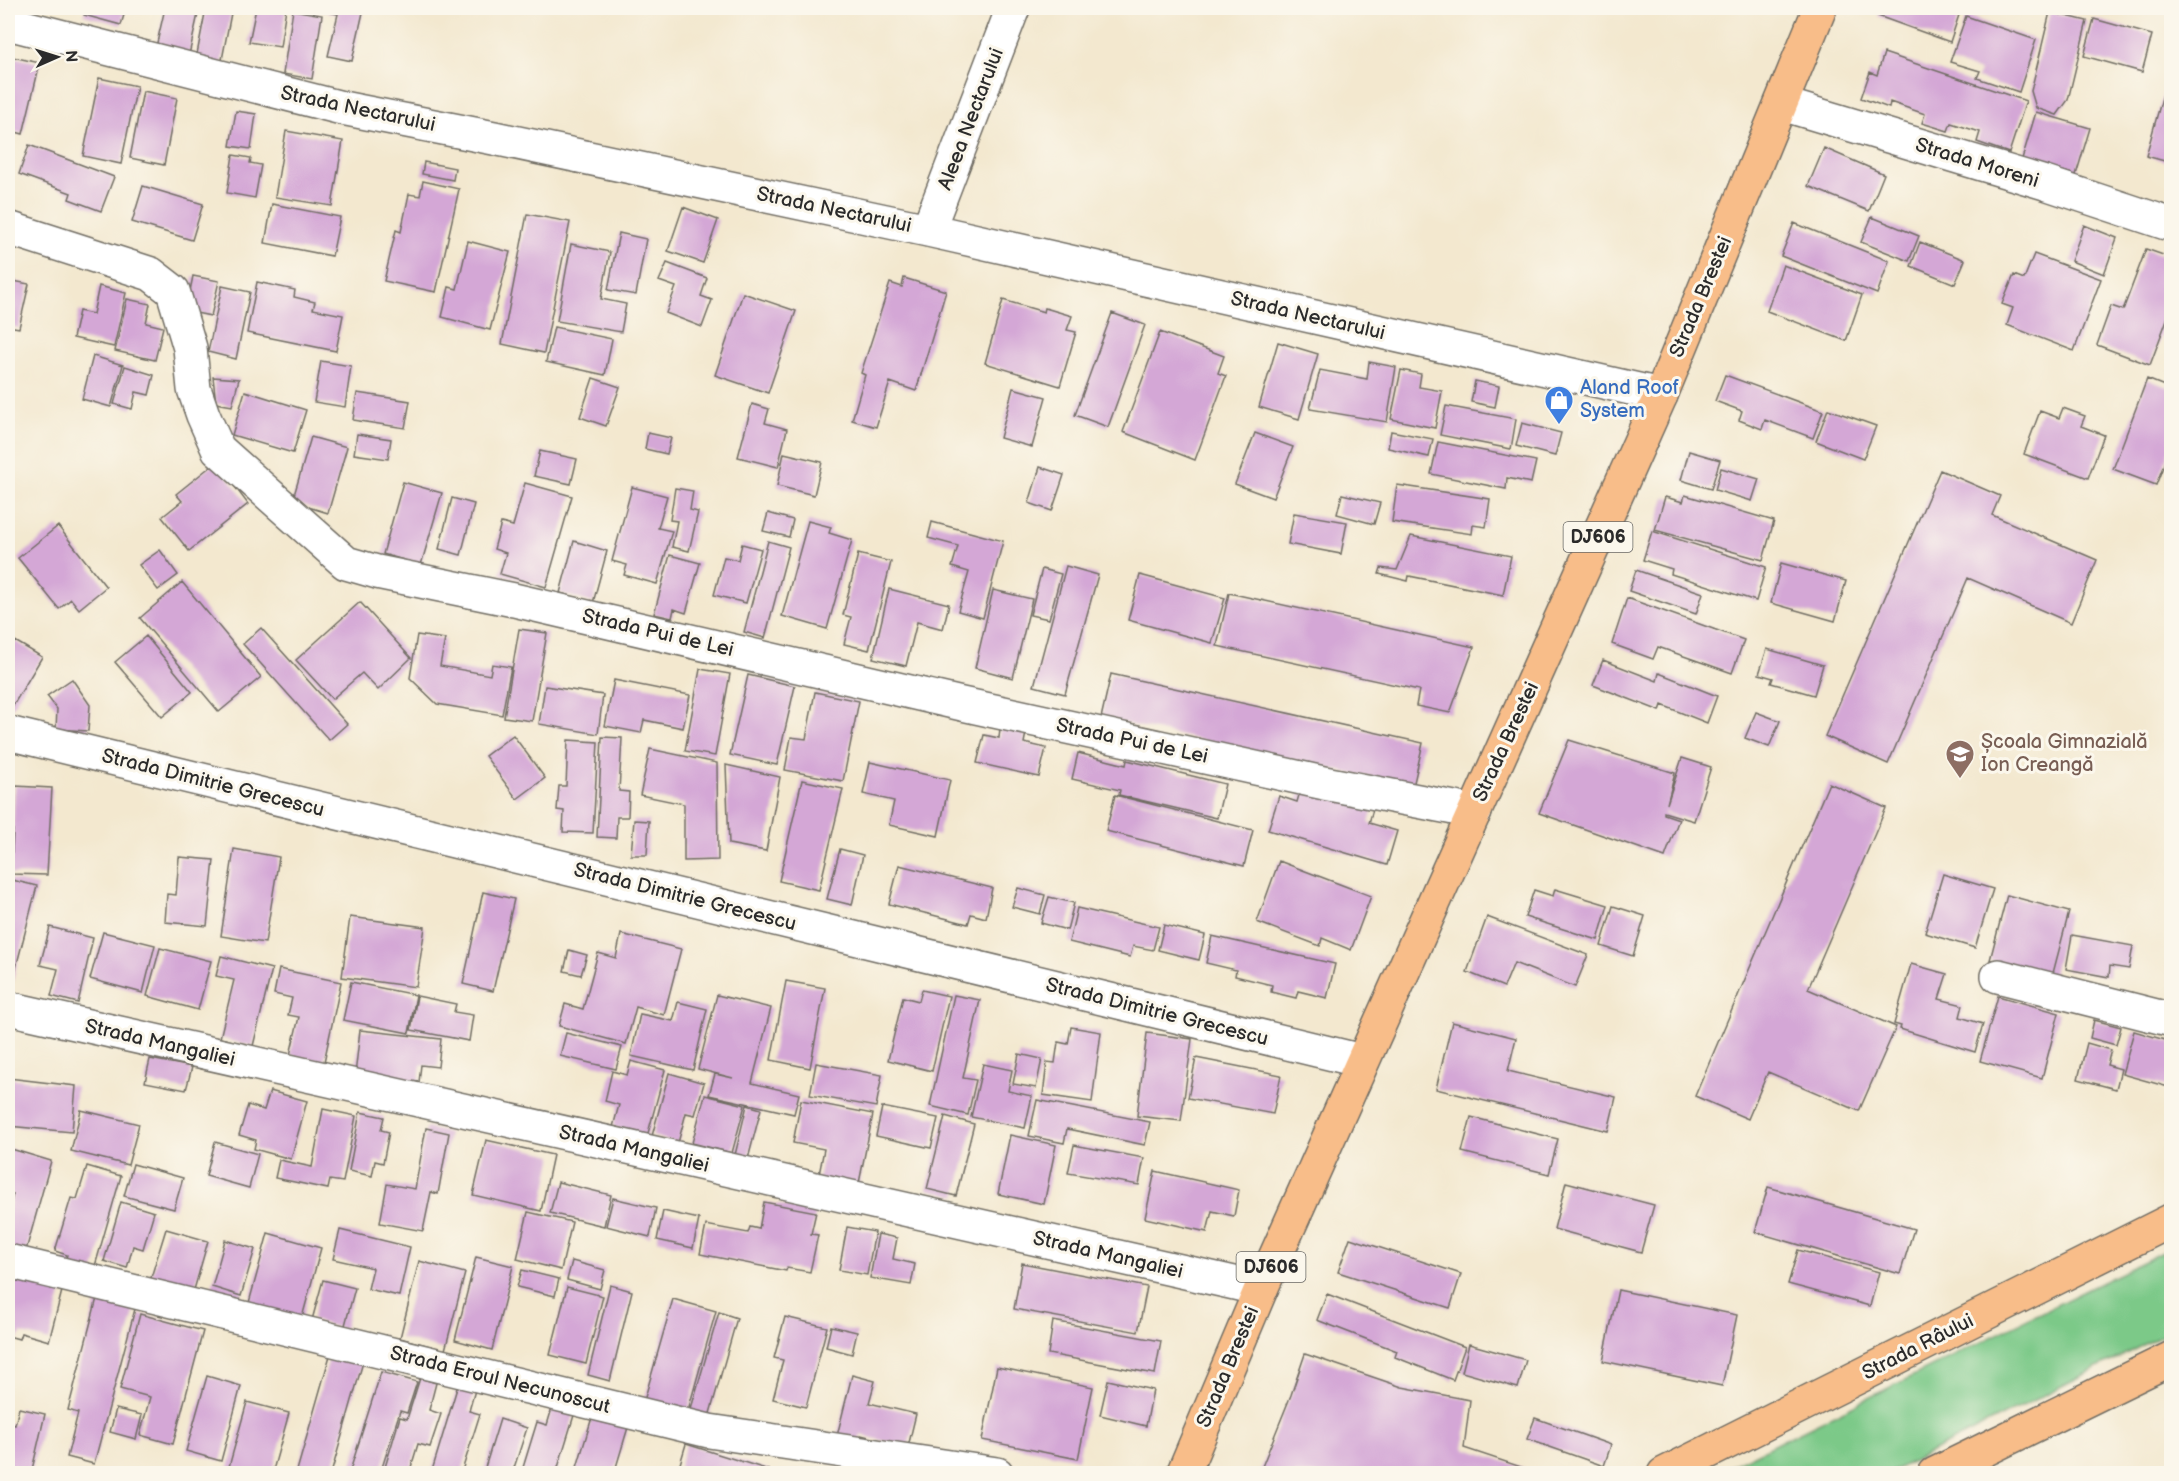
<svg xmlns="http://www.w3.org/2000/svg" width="2179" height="1481" font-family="'Balsamiq Sans',sans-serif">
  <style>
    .green { fill: #7bc988; stroke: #537a5a; stroke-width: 1.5 }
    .building { fill: #d4a7d6 }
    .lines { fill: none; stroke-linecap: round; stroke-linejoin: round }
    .minor-casing { stroke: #716d64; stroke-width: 36 }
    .major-casing { stroke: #716d64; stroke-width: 36 }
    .minor { stroke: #fff; stroke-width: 33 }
    .major { stroke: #f8bd89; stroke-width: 33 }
    .labels { text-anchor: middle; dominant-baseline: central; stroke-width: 6; stroke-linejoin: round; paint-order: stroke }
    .shield { fill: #fbf7ec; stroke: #696865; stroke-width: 1.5 }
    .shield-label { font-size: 18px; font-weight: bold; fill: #2b2b2b }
    .street-label { font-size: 20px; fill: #2b2b2b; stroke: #fbf7ec }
    .shop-label { font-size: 20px; fill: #366cbe; stroke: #fbf7ec; text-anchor: start }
    .education-label { font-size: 20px; fill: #785e54; stroke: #fbf7ec; text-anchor: start }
  </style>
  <rect width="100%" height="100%" fill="#fbf7ec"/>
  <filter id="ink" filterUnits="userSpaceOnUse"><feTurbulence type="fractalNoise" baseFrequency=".0167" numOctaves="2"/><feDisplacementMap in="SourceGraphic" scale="12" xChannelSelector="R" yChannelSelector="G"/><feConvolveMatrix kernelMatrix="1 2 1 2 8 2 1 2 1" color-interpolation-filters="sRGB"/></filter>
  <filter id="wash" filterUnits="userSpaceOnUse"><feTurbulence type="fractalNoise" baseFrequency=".008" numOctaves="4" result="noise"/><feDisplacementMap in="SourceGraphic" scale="24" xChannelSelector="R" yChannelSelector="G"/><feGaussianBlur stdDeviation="1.35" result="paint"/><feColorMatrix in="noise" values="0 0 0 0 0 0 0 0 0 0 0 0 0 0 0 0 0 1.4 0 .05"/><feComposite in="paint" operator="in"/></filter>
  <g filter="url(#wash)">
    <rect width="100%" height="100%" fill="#f3e8cf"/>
    <path class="green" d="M2171,1248V1331L1889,1473H1717Z"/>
    <g id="blocks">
      <path class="building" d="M86,8H126L121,25L84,15Z
        M165,8L198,14L189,55L156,47Z
        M206,8H232L221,65L196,59Z
        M256,8H286L280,47L249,42Z
        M323,8H364L352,61L328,56L338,14L322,11Z
        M1881,8H1937L1959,15L1950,42L1878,16Z
        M293,10L322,15L312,79L283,74Z
        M2050,12L2087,21L2068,100L2057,115L2036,108L2031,91Z
        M1966,16L2036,40L2019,92L1977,78L1980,71L1950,62Z
        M2094,19L2152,35L2142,72L2084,56Z
        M1884,53L2026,101L2009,153L1977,142L1980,132L1951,123L1948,131L1922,123L1925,114L1890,102L1889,108L1861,98L1870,72L1877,75Z
        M8,56L40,63L23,134L8,130Z
        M2171,65H2172V163L2146,156Z
        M99,78L137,86L121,164L83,156Z
        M143,91L177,98L164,165L130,158Z
        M236,111L256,114L251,149L230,146Z
        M2036,112L2090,128L2076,175L2022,159Z
        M286,131L343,141L332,206L275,197Z
        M29,145L114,177L101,211L69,199L71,193L19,174Z
        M1824,148L1884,174L1869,211L1808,186Z
        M233,155L251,158L250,163L261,165L255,198L227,193Z
        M424,162L455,168L453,180L422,174Z
        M423,181L459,189L436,292L384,281L396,230L401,232L409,194L420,196Z
        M143,186L203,204L192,240L132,222Z
        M272,204L340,217L332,256L265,243Z
        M683,207L718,220L703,263L668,251Z
        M527,214L570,222L544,353L502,344Z
        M1872,217L1919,236L1909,261L1861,242Z
        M1794,223L1889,261L1877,294L1781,256Z
        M2084,225L2117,238L2104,274L2071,261Z
        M619,233L646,239L636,295L608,290Z
        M468,241L510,252L490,330L442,317L449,287L457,289Z
        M1920,242L1965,260L1955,284L1911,266Z
        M571,244L610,252L601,299L626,304L621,332L557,321Z
        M2146,249L2172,258V306L2150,365L2097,345L2111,306L2123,310Z
        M2034,254L2101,279L2074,351L2007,325L2013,308L2002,304L2014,275L2024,279Z
        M667,263L707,278L701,296L712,300L702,327L666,313L676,287L659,281Z
        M1783,265L1862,295L1846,341L1767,311Z
        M193,276L219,281L211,316L186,311Z
        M904,278L946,291L916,391L890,382L876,427L852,420L865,375L861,373L890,283L902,287Z
        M8,280L29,284L19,328L8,326Z
        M257,282L295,290L294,297L315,302L313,309L343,315L336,351L247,333Z
        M99,286L126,293L114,347L73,338L79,311L93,314Z
        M222,286L250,292L236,359L208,352Z
        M743,293L796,311L768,393L715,375Z
        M127,299L150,304L146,323L163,327L155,360L115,351Z
        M1003,300L1044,312L1045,308L1072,316L1067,330L1076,332L1060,386L985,363Z
        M1112,313L1145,325L1108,427L1075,415Z
        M554,327L612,339L605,375L546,362Z
        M1160,332L1224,356L1218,373L1226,376L1195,460L1123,432Z
        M1278,342L1318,354L1299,419L1259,407Z
        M93,356L123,365L111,407L82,399Z
        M321,361L351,366L345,407L314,402Z
        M1369,362L1396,367L1387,422L1310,409L1320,370L1367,379Z
        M125,366L154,375L149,395L136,392L132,409L114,404Z
        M1401,370L1421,374L1419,387L1442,391L1435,428L1391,419Z
        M1725,375L1823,411L1813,438L1765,420L1762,429L1739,420L1742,411L1715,401Z
        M213,377L239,379L232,406L216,403Z
        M593,378L620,387L606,426L580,417Z
        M2147,379L2172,389V443L2156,485L2113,469Z
        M1475,381L1499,386L1495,407L1471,402Z
        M1013,388L1046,397L1032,447L1000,438Z
        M245,391L306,410L293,453L232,435Z
        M357,393L410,401L405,428L353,420Z
        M752,404L769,409L765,423L787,429L778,467L738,457Z
        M1446,406L1516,419L1511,449L1440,435Z
        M2063,408L2085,416L2081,426L2104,435L2088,478L2024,454L2040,411L2059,418Z
        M1828,409L1876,426L1863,459L1816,441Z
        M1522,423L1561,433L1555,456L1516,446Z
        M1391,431L1433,439L1429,457L1388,448Z
        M648,433L671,438L667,454L645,449Z
        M1255,433L1293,447L1273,498L1235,484Z
        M357,434L391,439L388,459L354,454Z
        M311,437L347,447L328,513L292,502Z
        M1438,442L1536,461L1531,483L1507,478L1506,489L1431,474Z
        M540,451L577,459L571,484L534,476Z
        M1689,451L1720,460L1711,489L1681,480Z
        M784,453L822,462L814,495L777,486Z
        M216,462L248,504L189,551L162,517L182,501L176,494Z
        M1040,467L1064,475L1052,511L1029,503Z
        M1721,468L1759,479L1752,501L1715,490Z
        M1940,470L2000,496L1992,515L2097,560L2071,623L1968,578L1888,764L1825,736Z
        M403,482L442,493L421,565L383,554Z
        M525,483L572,496L546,587L500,574L506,553L494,549L501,523L513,526Z
        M1397,485L1490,499L1486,527L1473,525L1472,534L1392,522Z
        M632,487L667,496L658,528L672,531L657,584L624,575L627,565L612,561Z
        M675,488L693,491L690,510L698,512L689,551L672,547L677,521L670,520Z
        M1342,494L1380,503L1374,524L1337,514Z
        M1685,495L1774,521L1763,560L1655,530L1665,497L1683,502Z
        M452,498L474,504L461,555L439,549Z
        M768,513L793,520L789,537L763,531Z
        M1294,513L1347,522L1341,554L1288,544Z
        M808,521L831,527L829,533L852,540L827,629L782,616Z
        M932,522L1003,541L983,618L958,611L969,572L952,567L958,546L928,538Z
        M58,526L106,587L79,609L71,599L59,609L18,558Z
        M1652,531L1766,567L1756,601L1671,574L1672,569L1643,560Z
        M1411,536L1511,556L1503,595L1409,576L1408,581L1379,574L1381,568L1397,570Z
        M574,541L607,551L593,603L560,593Z
        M768,541L789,547L765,638L744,632Z
        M742,544L761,549L746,603L714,595L724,557L738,560Z
        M160,550L178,575L158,590L139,565Z
        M858,554L891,562L869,650L844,644L851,617L843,615Z
        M670,555L700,563L686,613L674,609L672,618L654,614Z
        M1781,563L1846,581L1835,621L1771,603Z
        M1066,566L1098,575L1065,694L1034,686Z
        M1042,569L1061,574L1049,619L1030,615Z
        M1636,570L1703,593L1696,614L1629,591Z
        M1140,575L1225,598L1212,643L1128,620Z
        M182,582L261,677L219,712L140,618Z
        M889,589L949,604L943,629L917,622L906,666L873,658Z
        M993,590L1032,599L1013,678L975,668Z
        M1229,593L1474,647L1450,713L1416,706L1419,690L1217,646Z
        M1627,598L1744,640L1732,673L1658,647L1653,659L1612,644Z
        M360,602L411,658L378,690L362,673L332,699L296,660Z
        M261,628L347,724L329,740L243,644Z
        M519,629L547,633L532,721L504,717Z
        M417,635L445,639L440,666L490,675L492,664L511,667L502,715L437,704L410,678Z
        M146,636L192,692L162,717L115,662Z
        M15,641L42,657L8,714V654Z
        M1767,649L1823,665L1814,695L1771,683L1773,678L1759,674Z
        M1603,660L1657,681L1659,673L1717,696L1707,723L1662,705L1660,711L1593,685Z
        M700,669L730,674L715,756L685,751Z
        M1111,674L1423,743L1413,787L1101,718Z
        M748,675L795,686L777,765L730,755Z
        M72,679L90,705L88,731L56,729L57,709L47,696Z
        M614,680L690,695L683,728L644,720L641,733L605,726Z
        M545,686L603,695L598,734L539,724Z
        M815,692L859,701L843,781L785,770L791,737L806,739Z
        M1756,712L1780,721L1769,747L1745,738Z
        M1000,728L1026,733L1024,743L1046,748L1039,777L977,763L984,735L999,738Z
        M513,735L545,778L517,799L485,756Z
        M602,737L622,738L619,791L629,792L628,817H617L616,838L597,837Z
        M568,740L598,742L593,833L563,832L564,811L557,810L559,786H566Z
        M1569,740L1675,773L1667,804L1682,758L1711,767L1694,821L1664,812V814L1679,819L1665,857L1539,813Z
        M650,749L717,763L718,860L684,861V804L640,795Z
        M1078,753L1126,765L1127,760L1225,784L1217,818L1119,795L1120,790L1072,779Z
        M870,762L950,780L938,836L889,825L894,801L863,794Z
        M726,765L780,777L766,851L729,844Z
        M802,780L843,789L819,890L779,881Z
        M1829,783L1886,808L1808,989L1896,1027L1859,1111L1768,1072L1748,1119L1695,1096Z
        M1302,785L1374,806L1369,823L1397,831L1387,865L1268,830L1279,796L1297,802Z
        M15,786L52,788L47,875L11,874Z
        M1115,795L1253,830L1244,866L1106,831Z
        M634,820L649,821L647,855H631Z
        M234,849L279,857L265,943L221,936Z
        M840,849L863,855L852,905L827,899Z
        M179,857L214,860L207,926L165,922L167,894L176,895Z
        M1279,861L1371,896L1351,950L1322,938L1320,946L1257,922Z
        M899,865L992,888L986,918L971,914L968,924L889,904Z
        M1943,874L1993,889L1975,948L1925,933Z
        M8,879L37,886L10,991H8Z
        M1018,888L1045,895L1040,914L1012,907Z
        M1555,889L1608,905L1598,940L1525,917L1534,890L1553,896Z
        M483,892L514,899L493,991L463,984Z
        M2007,895L2069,912L2052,977L1990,960Z
        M1049,897L1074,903L1067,930L1041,923Z
        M1613,906L1645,916L1633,956L1601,946Z
        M1077,908L1159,927L1153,950L1133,946L1130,957L1069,942Z
        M350,917L425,927L416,987L342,977Z
        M1487,917L1588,955L1575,987L1514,963L1504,987L1467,972Z
        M1164,925L1205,935L1199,960L1158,950Z
        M50,927L93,938L78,1003L51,996L58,969L40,965Z
        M103,932L155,945L143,993L90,979Z
        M621,934L681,949L664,1015L636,1007L626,1044L559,1026L565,1004L583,1009L598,953L616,958Z
        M2072,935L2133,946L2129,969L2110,966L2109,977L2066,969Z
        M1212,936L1335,964L1327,998L1298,991L1296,998L1271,992L1272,985L1235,976L1236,970L1206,963Z
        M160,948L211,961L198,1010L147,996Z
        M569,950L587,955L581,975L564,971Z
        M221,956L272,969L253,1046L220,1038L234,980L216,976Z
        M1911,964L1947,974L1939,999L1963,1005L1960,1017L1983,1024L1975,1052L1900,1029L1901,1026L1894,1024Z
        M279,969L341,982L324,1062L290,1055L299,1017L288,1015L292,998L274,994Z
        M786,981L825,988L810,1068L771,1060Z
        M351,982L416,995L409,1033L343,1020Z
        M922,990L949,996L932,1071L888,1060L903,997L919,1001Z
        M717,995L771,1008L752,1083L799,1094L794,1114L709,1095L715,1074L733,1078L698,1069Z
        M954,995L980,1000L963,1078L976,1080L968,1115L930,1106Z
        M417,996L456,1004L454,1012L473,1015L469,1041L411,1030Z
        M1998,996L2059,1013L2042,1078L1980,1061Z
        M678,1002L707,1009L693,1070L631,1056L640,1014L673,1021Z
        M2094,1020L2121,1027L2116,1045L2090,1038Z
        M1452,1022L1516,1038L1508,1071L1616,1097L1608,1131L1436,1089Z
        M1071,1027L1101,1032L1092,1102L1043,1095L1047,1062L1055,1063L1058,1042L1068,1044Z
        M360,1030L441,1039L438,1067L421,1065L419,1082L355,1075Z
        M2134,1031L2172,1042V1088L2122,1074Z
        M566,1033L622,1047L616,1069L560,1056Z
        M1147,1033L1192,1039L1181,1121L1137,1116Z
        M2087,1043L2111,1050L2107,1065L2121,1069L2116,1089L2078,1079Z
        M1019,1054L1042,1059L1036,1088L1013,1084Z
        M1196,1058L1281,1075L1273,1114L1188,1098Z
        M150,1059L192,1067L186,1090L145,1082Z
        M631,1061L665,1070L647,1137L613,1127L619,1105L605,1101L612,1071L627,1075Z
        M816,1063L882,1075L876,1107L810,1095Z
        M983,1064L1012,1070L1008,1091L1032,1096L1025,1128L971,1117Z
        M669,1073L704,1083L695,1115L686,1113L678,1143L652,1136Z
        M8,1078L76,1086L72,1132L8,1126Z
        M270,1091L307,1101L291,1159L254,1149L256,1140L239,1135L248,1105L264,1110Z
        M705,1095L745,1105L732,1153L692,1143Z
        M801,1100L873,1114L857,1193L817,1185L824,1149L793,1143Z
        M1037,1100L1150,1122L1145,1145L1067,1129L1064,1143L1029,1136Z
        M747,1105L761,1109L748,1159L735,1155Z
        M882,1107L938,1118L931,1148L876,1136Z
        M323,1109L356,1116L343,1182L330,1180L328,1189L275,1178L279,1160L312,1167Z
        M81,1110L139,1124L128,1165L71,1151Z
        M360,1112L384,1117L381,1130L389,1132L383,1163L375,1161L372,1176L349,1171Z
        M945,1116L974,1124L956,1196L927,1189Z
        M1471,1117L1558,1139L1549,1174L1462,1152Z
        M426,1128L449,1133L438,1194L431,1192L423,1231L380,1223L387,1184L415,1189Z
        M1010,1135L1056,1145L1044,1204L998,1194Z
        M486,1140L553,1155L541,1211L473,1195Z
        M215,1142L258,1154L249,1188L206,1176Z
        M1074,1145L1144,1158L1139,1185L1068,1173Z
        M8,1148L51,1161L25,1254L8,1248V1213L13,1194L8,1192Z
        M133,1164L183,1178L174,1209L124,1196Z
        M87,1166L121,1176L93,1273L64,1265L67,1255L55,1251L71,1198L77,1199Z
        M1155,1171L1239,1190L1234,1216L1212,1211L1207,1232L1145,1218Z
        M558,1182L611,1195L604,1226L550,1213Z
        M1566,1182L1654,1205L1641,1252L1554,1229Z
        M1768,1187L1914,1229L1900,1274L1755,1232Z
        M613,1198L656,1208L650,1237L606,1226Z
        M121,1202L154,1212L143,1249L133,1246L127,1268L104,1261Z
        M764,1202L816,1212L811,1234L818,1235L810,1272L787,1268L786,1271L700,1254L706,1225L748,1233L750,1227L759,1229Z
        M663,1211L699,1219L693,1248L657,1240Z
        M528,1212L572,1222L561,1270L517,1259Z
        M847,1227L875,1232L867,1275L839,1270Z
        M166,1229L208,1241L192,1297L149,1284Z
        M340,1230L410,1247L399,1296L368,1289L373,1268L333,1259Z
        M268,1233L321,1248L300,1325L247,1310Z
        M878,1234L897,1238L893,1259L915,1264L911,1285L870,1278Z
        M1350,1238L1461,1274L1450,1308L1338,1272Z
        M225,1240L255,1249L241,1296L212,1287Z
        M1798,1250L1879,1272L1870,1306L1788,1284Z
        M476,1257L513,1266L492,1350L455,1340Z
        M419,1261L465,1273L445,1350L400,1338Z
        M572,1261L605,1270L600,1289L567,1280Z
        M1022,1263L1147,1287L1138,1332L1014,1309Z
        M522,1270L559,1279L555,1296L517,1287Z
        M8,1272L63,1287L49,1341L21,1333L19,1339L8,1336Z
        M323,1280L355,1288L344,1329L312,1320Z
        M610,1285L632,1291L610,1381L588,1375Z
        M567,1287L603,1296L586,1364L550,1355Z
        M1618,1290L1737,1315L1722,1386L1603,1361Z
        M1327,1294L1465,1347L1453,1380L1395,1357L1397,1351L1317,1320Z
        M97,1298L135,1309L94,1464L67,1457L78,1413L68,1410Z
        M673,1299L716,1311L687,1414L644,1401Z
        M719,1312L737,1318L709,1417L690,1412Z
        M140,1314L203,1331L173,1444L140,1435L150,1397L120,1389Z
        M785,1317L827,1327L806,1407L773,1399L783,1360L774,1358Z
        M1053,1321L1161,1341L1155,1374L1048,1354Z
        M831,1326L857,1332L852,1354L826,1347Z
        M1469,1344L1526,1360L1518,1388L1462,1372Z
        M331,1352L363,1362L331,1474H296Z
        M1305,1354L1402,1387L1470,1400L1464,1448L1542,1474H1259L1291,1395Z
        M997,1367L1093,1387L1078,1459L982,1440Z
        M381,1372L417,1382L407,1413L400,1411L380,1474H349Z
        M852,1375L875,1381L869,1403L916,1414L908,1447L861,1435L859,1442L837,1436Z
        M207,1376L241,1386L221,1461L186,1451Z
        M420,1378L436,1383L429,1410L441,1414L430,1447L418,1444L409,1474H383L400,1417L407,1419Z
        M460,1378L477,1383L469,1411L480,1414L461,1474H431Z
        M1108,1380L1153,1390L1146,1426L1100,1415Z
        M247,1402L289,1413L272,1474H227Z
        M553,1405L575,1412L556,1474H521L537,1422L547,1425Z
        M19,1408L45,1414L31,1474H8V1423L15,1425Z
        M116,1409L142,1415L136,1439L110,1432Z
        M593,1414L629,1424L614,1474H575Z
        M1535,1418L1611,1445L1604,1466L1527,1439Z
        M500,1419L527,1428L512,1474H483Z
        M686,1444L769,1470L768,1474H677Z"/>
    </g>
  </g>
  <g filter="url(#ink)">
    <use href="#blocks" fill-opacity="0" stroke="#716d64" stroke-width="1.5"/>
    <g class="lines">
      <g class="minor-casing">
        <path id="minor" d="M8,23L342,108L494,138L928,230L1661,395
          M1782,104L2045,183L2172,225
          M8,228L151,274L173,291L190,348L194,389L203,415L218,449L346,563L377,572L514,600L962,704L1324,783L1475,812
          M928,230L1013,8
          M8,733L1362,1061
          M1998,976L2172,1020
          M8,1008L1261,1289
          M8,1261L709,1431L997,1474"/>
      </g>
      <g class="major-casing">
        <path id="major" d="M1183,1474L1261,1289L1661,395L1820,8
          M1664,1474L2172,1220
          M1935,1474L2172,1358"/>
      </g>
      <use href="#minor" class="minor"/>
      <use href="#major" class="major"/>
    </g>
  </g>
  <defs>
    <g id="shop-pin" transform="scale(1.5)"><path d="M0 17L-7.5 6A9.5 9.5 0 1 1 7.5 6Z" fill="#3f7fe0" stroke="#fbf7ec"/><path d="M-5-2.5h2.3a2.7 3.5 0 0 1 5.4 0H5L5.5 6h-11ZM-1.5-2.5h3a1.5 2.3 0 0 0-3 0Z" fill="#fff"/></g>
    <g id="school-pin" transform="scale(1.5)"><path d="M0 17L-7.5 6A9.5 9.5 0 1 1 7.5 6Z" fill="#8d6e63" stroke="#fbf7ec"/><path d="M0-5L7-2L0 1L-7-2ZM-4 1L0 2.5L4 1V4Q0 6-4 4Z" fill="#fff"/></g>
  </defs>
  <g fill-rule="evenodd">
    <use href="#shop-pin" x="1559" y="400"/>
    <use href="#school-pin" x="1960" y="754"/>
  </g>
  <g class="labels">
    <g class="shield">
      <rect x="1563.5" y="522" width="69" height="30" rx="4.5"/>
      <rect x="1236.5" y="1252" width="69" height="30" rx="4.5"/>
    </g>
    <g class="shield-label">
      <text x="1598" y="537">DJ606</text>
      <text x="1271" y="1267">DJ606</text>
    </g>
    <g class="street-label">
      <text transform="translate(358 109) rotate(12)">Strada Nectarului</text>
      <text transform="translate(971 119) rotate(-69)">Aleea Nectarului</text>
      <text transform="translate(1977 163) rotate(17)">Strada Moreni</text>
      <text transform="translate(834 210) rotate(12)">Strada Nectarului</text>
      <text transform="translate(1701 297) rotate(-67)">Strada Brestei</text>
      <text transform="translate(1308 316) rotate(13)">Strada Nectarului</text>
      <text transform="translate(658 633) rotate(13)">Strada Pui de Lei</text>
      <text transform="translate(1132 741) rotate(12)">Strada Pui de Lei</text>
      <text transform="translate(1506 742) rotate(-65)">Strada Brestei</text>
      <text transform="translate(213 783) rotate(14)">Strada Dimitrie Grecescu</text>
      <text transform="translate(685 897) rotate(14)">Strada Dimitrie Grecescu</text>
      <text transform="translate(1157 1012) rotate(14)">Strada Dimitrie Grecescu</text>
      <text transform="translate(160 1043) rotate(13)">Strada Mangaliei</text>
      <text transform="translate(634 1149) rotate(13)">Strada Mangaliei</text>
      <text transform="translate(1108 1255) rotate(13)">Strada Mangaliei</text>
      <text transform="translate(1918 1347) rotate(-27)">Strada Râului</text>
      <text transform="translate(1228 1367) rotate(-67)">Strada Brestei</text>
      <text transform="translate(500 1380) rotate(14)">Strada Eroul Necunoscut</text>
    </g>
    <g class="shop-label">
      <text x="1580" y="388">Aland Roof<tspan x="1580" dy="23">System</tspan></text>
    </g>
    <g class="education-label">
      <text x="1981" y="742">Școala Gimnazială<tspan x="1981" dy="23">Ion Creangă</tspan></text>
    </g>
  </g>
  <rect width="2179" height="1481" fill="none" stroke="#fbf7ec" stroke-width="30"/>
  <g transform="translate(57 57) rotate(87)" stroke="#fbf7ec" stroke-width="4.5" paint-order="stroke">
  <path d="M0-4.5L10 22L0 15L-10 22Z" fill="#2b2b2b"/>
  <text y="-9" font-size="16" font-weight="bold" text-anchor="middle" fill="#2b2b2b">N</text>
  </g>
</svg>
